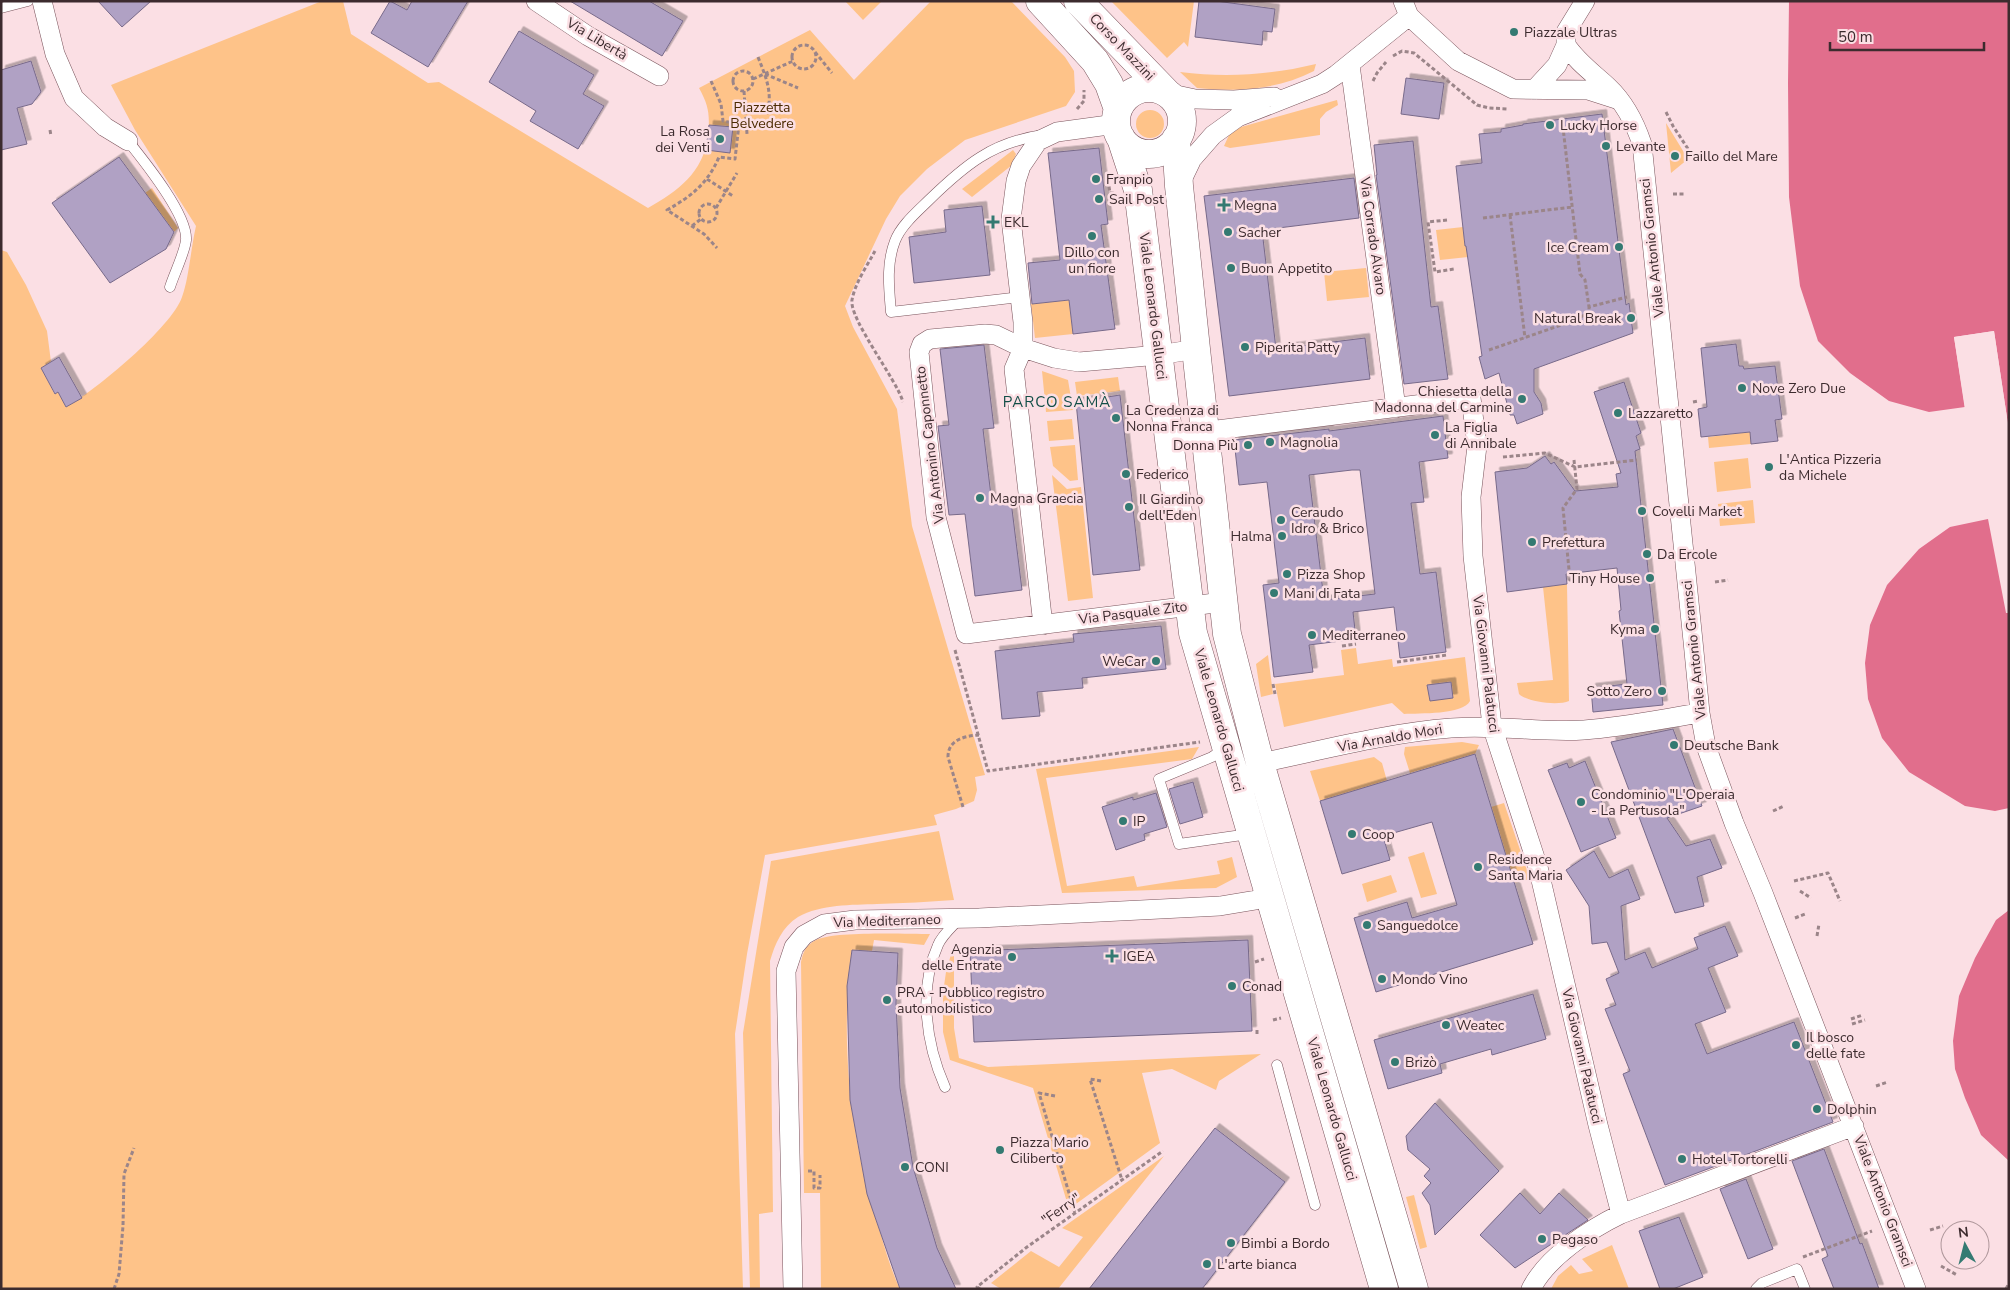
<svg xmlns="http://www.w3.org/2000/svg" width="2010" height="1290" font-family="'Nunito Sans',sans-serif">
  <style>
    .green { fill: #fec389 }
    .water { fill: #e16e8c }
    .pier { fill: #fbdfe4 }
    .building { fill: #b0a1c4; stroke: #786a8a; fill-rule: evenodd; filter: url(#shadow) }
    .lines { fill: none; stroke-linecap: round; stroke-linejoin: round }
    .lane-casing { stroke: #7a545c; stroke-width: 11 }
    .street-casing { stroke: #7a545c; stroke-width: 20 }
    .secondary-casing { stroke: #7a545c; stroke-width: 29 }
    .path { stroke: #9b8589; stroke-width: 3; stroke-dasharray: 4 2.5; stroke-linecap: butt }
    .lane { stroke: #fff; stroke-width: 10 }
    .street { stroke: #fff; stroke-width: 19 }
    .secondary { stroke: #fff; stroke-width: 28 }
    .poi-dot { fill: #347a72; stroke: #fbdfe4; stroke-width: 2 }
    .labels { text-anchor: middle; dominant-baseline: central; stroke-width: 5; stroke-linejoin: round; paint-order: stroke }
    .poi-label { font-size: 14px; fill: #3c2b2e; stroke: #fbdfe4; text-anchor: start }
    .street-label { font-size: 14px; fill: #3c2b2e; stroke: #fbdfe4 }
    .park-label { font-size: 14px; fill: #4b2a01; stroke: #fbdfe4 }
    .neighbourhood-label { font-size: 15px; letter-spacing: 1px; fill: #124e47; stroke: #fbdfe4 }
  </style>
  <defs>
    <filter id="shadow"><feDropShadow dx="4.5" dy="-4.5" stdDeviation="0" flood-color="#0004"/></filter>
  </defs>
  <rect width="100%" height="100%" fill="#fbdfe4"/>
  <path class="green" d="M322,1H343L351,34L428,83L439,82L648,208C678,191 703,173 708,136C710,115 709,106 699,88L810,30L854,80L931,1H1011L1065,57L1074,71L1075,92L1066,106L965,140L927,169L900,196L886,219L845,306L853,327L897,409L912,526L985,775L975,777L977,790L974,801L956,809L934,815L937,825L765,855L747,954L735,1034L743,1289H1V250L7,252L26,285L47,331L51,362L41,368L54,393L58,392L66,407C95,391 172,327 182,297C189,278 191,247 196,226L135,130L111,85Z
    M845,1H882L863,20Z
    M1111,1H1194L1188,47L1184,42L1167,58Z
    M1316,64L1314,71C1277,90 1238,92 1197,88L1180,72C1226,78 1270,75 1316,64Z
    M1337,100L1338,105L1326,112L1320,119V135L1230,148L1224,146L1229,135L1241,127Z
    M1136 124a14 14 0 1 1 28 0a14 14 0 1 1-28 0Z
    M1666,123L1688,159L1671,173Z
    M1013,150L1016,154L1012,165L972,197L962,189Z
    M152,188L178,228L174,232L145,193Z
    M1463,227L1465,246L1481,244L1468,257L1440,260L1436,230Z
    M1366,268L1369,297L1327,301L1324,272Z
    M1069,300L1073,334L1035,338L1031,304Z
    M1042,371L1068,380L1073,410L1046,412Z
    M1118,377L1120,391L1077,396L1075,382Z
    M1072,419L1074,439L1049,441L1047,421Z
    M1750,432L1751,444L1709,448L1708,437Z
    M1075,445L1078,480L1070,481L1053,466L1050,447Z
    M1748,458L1751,488L1717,492L1714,462Z
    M1052,475L1067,489L1081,487L1093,598L1068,601Z
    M1753,500L1755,523L1720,526L1718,504Z
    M1567,584L1569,701C1558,706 1527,702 1519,694L1517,683L1553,680L1543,587Z
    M1356,648L1358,664L1392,659L1393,667L1465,657L1470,701C1463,715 1419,713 1404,714L1392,703L1284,727L1275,684L1344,675L1341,650Z
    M1268,655L1273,694L1261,697L1256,664Z
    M1462,742L1479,745L1475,754L1410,773L1404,754L1405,747Z
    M1199,747L1192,759L1046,778L1067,886L1134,876L1137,887L1220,874L1217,861L1232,857L1237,877L1216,888L1062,893L1036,769Z
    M1374,757L1382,763L1387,781L1320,801L1310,771Z
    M1504,803L1530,879L1514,883L1491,807Z
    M939,831L954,900C929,902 903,903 877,904C852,905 821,904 798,917C782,927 775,944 770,961L773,1212L759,1214L760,1289H750L743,1033L771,861Z
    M1424,852L1437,894L1421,898L1408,857Z
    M1391,875L1397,892L1367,902L1362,884Z
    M930,934L924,945L874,940L872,951L852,950C839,1045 851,1144 881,1235C886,1253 892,1272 900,1289H821L820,1193H804L801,962C803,952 806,945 816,940C834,931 906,934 930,934Z
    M954,944V1028L959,1058L988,1067L1261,1054L1219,1081L1216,1090L1172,1069L1142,1073L1160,1143L1069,1209L1033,1088L950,1060L943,1032V993L946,972Z
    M1164,1156L1058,1289H1001L991,1283L1031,1251L1059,1267L1083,1237L1062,1228Z
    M1414,1195L1427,1247L1420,1249L1406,1197Z
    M1612,1245L1629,1289H1551L1558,1276L1571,1265L1579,1274L1593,1271L1582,1259Z"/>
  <path class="water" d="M1789,1H2009V431L1994,331L1954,337L1965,407L1929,412L1889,401L1850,373L1818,341L1800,286L1789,197L1788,83Z
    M1988,519L2006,613H2009V808L1995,811L1965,806L1909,772L1882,738L1868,699L1865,663L1870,625L1887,585L1919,549L1950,527Z
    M2009,910V1161L1981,1135L1965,1098L1955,1069L1953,1041L1959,996L1975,958L1996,920Z"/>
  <path class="pier" d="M1994,331L2009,431V433L2006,431L1992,334L1957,339L1967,407L1965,410L1954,337Z"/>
  <path class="building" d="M98,1H151L122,27Z
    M390,1L407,10L412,1H468L428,67L371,33Z
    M570,1H649L683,21L662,56Z
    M1199,1H1216L1275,9L1272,32L1263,31L1262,45L1195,37Z
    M519,31L594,75L583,94L604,106L578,149L530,121L536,111L489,82Z
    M31,61L41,92L32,104L17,108L27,144L1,150V70Z
    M1406,78L1444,83L1439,119L1401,114Z
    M1602,114L1626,305L1629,303L1633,333L1534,369V392L1541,403L1543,414L1517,424L1514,415H1510L1499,373L1485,379L1479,357L1482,356L1466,246H1465L1456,166L1482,163L1479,134L1501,132V129L1523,125V124Z
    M709,125L733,127L730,153L706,150Z
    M1413,141L1431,307L1438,306L1448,379L1404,384L1376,175H1377L1374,145Z
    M1099,148L1108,224L1101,225L1115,329L1073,334L1069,300L1032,304L1028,263L1060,260L1048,153Z
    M119,157L174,232L166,249L110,283L52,203Z
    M1354,178L1359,218L1262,230L1276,349L1365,338L1370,379L1229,396L1204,196Z
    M982,206L990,275L914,283L909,237L946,232L944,210Z
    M1736,344L1739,366H1743L1744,369L1775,366L1782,419L1775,420L1778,441L1751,444L1750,432L1701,437L1698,409L1707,407L1701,348Z
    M984,345L994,428L983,429L992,504L1011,501L1022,590L975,596L965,514L949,515L938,426L949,425L940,349Z
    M59,357L82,398L66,407L58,392L55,394L41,368Z
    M1624,382L1641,433L1636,436L1640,449L1635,451L1663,705L1593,712L1591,688L1627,684L1619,611L1621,610L1617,568L1566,574L1567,584L1507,592L1495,472L1527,468L1545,456L1551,464L1554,462L1575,491L1618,487L1616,474L1621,473L1594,392Z
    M1120,395L1140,570L1093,575L1076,402Z
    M1443,416L1448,458L1419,462L1424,502L1411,503L1420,574L1436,572L1446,652L1400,658L1394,607L1353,612L1356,639L1309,645L1313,672L1274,677L1263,585L1279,583L1267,482L1239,485L1234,440L1329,429V431ZM1352,470H1360L1375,594L1324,600L1309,475Z
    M1161,626L1166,669L1082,678L1083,688L1037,692L1040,716L1002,719L995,651L1074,642L1073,634Z
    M1451,682L1453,698L1430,701L1427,685Z
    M1673,729L1702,806L1667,818L1686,846L1710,839L1722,868L1697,877L1704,906L1675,913L1611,742Z
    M1475,754L1533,944L1376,992L1354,918L1407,902L1412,918L1457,905L1432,822L1383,836L1390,860L1342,874L1320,801Z
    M1585,761L1616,838L1581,852L1548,770L1567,763L1569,768Z
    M1193,782L1203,817L1180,824L1169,789Z
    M1156,793L1167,827L1144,834L1145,840L1116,850L1102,807L1133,797V800Z
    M1594,851L1609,878L1628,869L1640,899L1621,906L1625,960L1645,952L1652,968L1698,949L1694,938L1725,926L1738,956L1708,968L1726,1012L1695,1024L1707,1054L1794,1022L1833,1122L1665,1185L1623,1074L1630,1071L1605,1009L1616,1005L1606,979L1619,973L1607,942L1592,944L1589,906L1566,870Z
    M1248,940L1252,1031L974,1042L970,951Z
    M852,950L898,953L896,1003L900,1088L913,1167L937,1248L956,1289H900L867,1194L850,1100L847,986Z
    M1533,994L1546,1039L1492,1055L1491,1049L1440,1064L1442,1073L1388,1089L1374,1040Z
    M1435,1103L1499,1171L1435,1235L1430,1205L1422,1193L1431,1183L1424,1176L1430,1169L1408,1150L1406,1136Z
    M1215,1128L1285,1182L1202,1289H1089Z
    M1824,1149L1860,1244L1862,1243L1879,1289H1834L1822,1259L1828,1256L1792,1161Z
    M1746,1179L1773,1249L1748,1259L1720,1189Z
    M1559,1193L1588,1220L1515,1268L1480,1235L1520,1193L1540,1214Z
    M1679,1217L1703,1277L1673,1289H1660L1639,1231Z"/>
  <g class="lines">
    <g class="lane-casing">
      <path id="lane" d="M1,8L28,1
        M128,141C144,161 188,215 186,240C185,252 174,274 170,287
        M1020,297L891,312C889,288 886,264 895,241C901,225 918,211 929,200C964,166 992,142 1043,135
        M1226,748L1212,757L1159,779L1179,844L1249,834
        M1277,1065L1315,1205
        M945,1087C926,1044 918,989 938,945C942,935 953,926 960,918
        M1756,1289L1762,1283L1797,1269L1805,1289"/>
    </g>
    <g class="street-casing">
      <path id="street" d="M42,1L55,54L74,98L105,127L128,141
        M536,1L588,36L659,76
        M1403,1L1409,16L1458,61L1513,89L1588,90L1616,99
        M1585,1L1566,32V45C1577,62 1593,73 1608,87C1624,102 1635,123 1642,144L1693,641L1700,713L1706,746L1734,823L1763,893L1916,1289
        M1350,65L1396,408
        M1534,90L1557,65L1566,45
        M1167,93L1195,99L1234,100L1274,97
        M1180,184L1192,159L1213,135L1238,117L1322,84L1336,75L1409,16
        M1196,349L1159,355L1079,362L1054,358L1023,348L996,335L985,334L930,339L922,344L919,352L936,517L966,634L1223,602
        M1169,436L1471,398L1477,446L1471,497L1473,556L1492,726L1538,867L1598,1125L1621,1214
        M1043,625L1014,369L1023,348V322L1011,219L1016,181L1021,166L1038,141L1057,132L1116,124
        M1260,763C1323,750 1387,733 1451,728C1496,724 1539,733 1584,730C1623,727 1662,719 1700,713
        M793,1289L786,971L794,947L804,935L824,924L855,920L979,918L1220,906L1256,900L1269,893
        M1531,1289C1547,1257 1590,1229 1621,1214L1854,1126"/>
    </g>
    <g class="secondary-casing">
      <path id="secondary" d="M1040,1L1095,61L1109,84L1118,109
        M1078,1L1167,93
        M1116 121a33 33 0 1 1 66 0a33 33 0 1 1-66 0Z
        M1121,138L1138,190L1193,633L1384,1289
        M1176,139L1179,186L1196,349L1227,634L1260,763L1414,1289"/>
    </g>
    <path class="path" d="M792 57a12 12 0 1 1 24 0a12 12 0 1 1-24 0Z
      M815,52L832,73
      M1393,56L1402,51L1414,53L1477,105L1489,108L1508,109
      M758,57C766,77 773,93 767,114
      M733 81a10 10 0 1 1 20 0a10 10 0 1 1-20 0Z
      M765,74L798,88
      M753,79L793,61
      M711,81L721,104L723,121L739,124L735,159L719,157C708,183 692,196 667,210L704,234L717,248
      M1373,81L1377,73L1386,62
      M744,91L747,134
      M1077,109L1084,101V90
      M1666,112L1673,126L1692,155
      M1562,119L1580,274L1585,280L1589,307
      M50,130L51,136
      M707,179L733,196
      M1108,180L1110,193H1115
      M1673,194H1684
      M699 213a9 9 0 1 1 18 0a9 9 0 1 1-18 0Z
      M716,208L737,173
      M1510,215L1525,338
      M1483,218L1572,207
      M1447,220L1428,222L1435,272L1454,269
      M692,226L701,219
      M875,251C867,266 855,283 852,300C849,319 897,380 903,402
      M1489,350L1567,323L1589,313V307L1627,297
      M1693,402L1698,401
      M1503,457L1545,453L1575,467L1637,460
      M1574,460L1577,489L1563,508L1570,580L1584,579
      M1715,582L1728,580
      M1342,646L1356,644
      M955,650L988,771L1200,742
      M1397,662L1447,655
      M1273,684L1275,694
      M963,807L948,757C948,740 964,736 979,735
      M1773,811L1784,806
      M1794,881L1828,873L1840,901
      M1800,891L1811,898
      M1795,918L1805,914
      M1817,936L1819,924
      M1255,962L1264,959
      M1264,990L1273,988
      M1851,1019L1863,1015
      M1273,1020L1281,1018
      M1852,1024L1865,1020
      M1257,1034V1029
      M1101,1081L1090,1079L1122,1180
      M1876,1086L1888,1082
      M1055,1096L1039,1093L1075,1213
      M808,1171H814V1188H820V1175
      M1930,1230L1943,1226
      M1803,1257L1872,1231
      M1941,1266L1957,1275
      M114,1289L119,1274L123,1226L124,1174L134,1148
      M980,1289L977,1287L1027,1247L1163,1151
      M2006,1289L2008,1285"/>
    <use href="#lane" class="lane"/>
    <use href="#street" class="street"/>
    <use href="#secondary" class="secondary"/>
  </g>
  <g class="poi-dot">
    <circle cx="1514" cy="32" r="5"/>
    <circle cx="1550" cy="125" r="5"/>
    <circle cx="720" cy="139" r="5"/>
    <circle cx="1606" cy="146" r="5"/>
    <circle cx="1675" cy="156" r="5"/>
    <circle cx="1096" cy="179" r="5"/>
    <circle cx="1099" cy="199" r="5"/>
    <path d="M1221.5 197.5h5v5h5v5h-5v5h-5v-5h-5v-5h5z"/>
    <path d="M990.5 214.5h5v5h5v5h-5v5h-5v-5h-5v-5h5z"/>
    <circle cx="1228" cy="232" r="5"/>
    <circle cx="1092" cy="236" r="5"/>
    <circle cx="1619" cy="247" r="5"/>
    <circle cx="1231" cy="268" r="5"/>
    <circle cx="1631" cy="318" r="5"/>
    <circle cx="1245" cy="347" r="5"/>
    <circle cx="1742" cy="388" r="5"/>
    <circle cx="1522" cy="399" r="5"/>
    <circle cx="1618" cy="413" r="5"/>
    <circle cx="1116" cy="418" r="5"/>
    <circle cx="1435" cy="435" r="5"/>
    <circle cx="1270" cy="442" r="5"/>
    <circle cx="1248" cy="445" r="5"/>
    <circle cx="1769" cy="467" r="5"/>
    <circle cx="1126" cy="474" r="5"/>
    <circle cx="980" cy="498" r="5"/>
    <circle cx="1129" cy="507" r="5"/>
    <circle cx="1642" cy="511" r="5"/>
    <circle cx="1281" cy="520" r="5"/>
    <circle cx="1282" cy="536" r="5"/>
    <circle cx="1532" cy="542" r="5"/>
    <circle cx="1647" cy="554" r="5"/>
    <circle cx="1287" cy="574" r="5"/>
    <circle cx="1650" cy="578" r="5"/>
    <circle cx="1274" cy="593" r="5"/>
    <circle cx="1655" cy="629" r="5"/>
    <circle cx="1312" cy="635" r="5"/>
    <circle cx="1156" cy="661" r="5"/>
    <circle cx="1662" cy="691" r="5"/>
    <circle cx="1674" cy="745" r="5"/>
    <circle cx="1581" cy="802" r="5"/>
    <circle cx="1123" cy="821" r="5"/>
    <circle cx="1352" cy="834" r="5"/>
    <circle cx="1478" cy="867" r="5"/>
    <circle cx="1367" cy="925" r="5"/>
    <path d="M1109.5 948.5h5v5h5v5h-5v5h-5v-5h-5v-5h5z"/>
    <circle cx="1012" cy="957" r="5"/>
    <circle cx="1382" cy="979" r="5"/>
    <circle cx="1232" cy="986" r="5"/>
    <circle cx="887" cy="1000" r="5"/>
    <circle cx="1446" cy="1025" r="5"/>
    <circle cx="1796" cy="1045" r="5"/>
    <circle cx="1395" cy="1062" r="5"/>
    <circle cx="1817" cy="1109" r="5"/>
    <circle cx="1000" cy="1150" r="5"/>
    <circle cx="1682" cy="1159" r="5"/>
    <circle cx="905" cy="1167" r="5"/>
    <circle cx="1542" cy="1239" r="5"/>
    <circle cx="1231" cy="1243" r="5"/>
    <circle cx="1207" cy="1264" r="5"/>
  </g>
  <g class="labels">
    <g class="poi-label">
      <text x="1524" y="32">Piazzale Ultras</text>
      <text x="1560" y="125">Lucky Horse</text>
      <text x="710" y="131" text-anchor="end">La Rosa<tspan x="710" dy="16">dei Venti</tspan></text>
      <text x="1616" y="146">Levante</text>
      <text x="1685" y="156">Faillo del Mare</text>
      <text x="1106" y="179">Franpio</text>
      <text x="1109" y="199">Sail Post</text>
      <text x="1234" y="205">Megna</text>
      <text x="1004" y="222">EKL</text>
      <text x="1238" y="232">Sacher</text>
      <text x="1609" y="247" text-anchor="end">Ice Cream</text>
      <text x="1092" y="252" text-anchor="middle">Dillo con<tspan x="1092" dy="16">un fiore</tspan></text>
      <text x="1241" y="268">Buon Appetito</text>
      <text x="1621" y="318" text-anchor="end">Natural Break</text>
      <text x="1255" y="347">Piperita Patty</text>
      <text x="1752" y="388">Nove Zero Due</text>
      <text x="1512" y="391" text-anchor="end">Chiesetta della<tspan x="1512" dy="16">Madonna del Carmine</tspan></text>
      <text x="1126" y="410">La Credenza di<tspan x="1126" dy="16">Nonna Franca</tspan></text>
      <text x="1628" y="413">Lazzaretto</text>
      <text x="1445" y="427">La Figlia<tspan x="1445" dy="16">di Annibale</tspan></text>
      <text x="1280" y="442">Magnolia</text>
      <text x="1238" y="445" text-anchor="end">Donna Più</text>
      <text x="1779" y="459">L'Antica Pizzeria<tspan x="1779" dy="16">da Michele</tspan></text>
      <text x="1136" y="474">Federico</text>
      <text x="990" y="498">Magna Graecia</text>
      <text x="1139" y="499">Il Giardino<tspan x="1139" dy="16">dell'Eden</tspan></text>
      <text x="1652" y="511">Covelli Market</text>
      <text x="1291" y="512">Ceraudo<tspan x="1291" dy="16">Idro &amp; Brico</tspan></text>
      <text x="1272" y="536" text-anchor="end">Halma</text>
      <text x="1542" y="542">Prefettura</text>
      <text x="1657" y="554">Da Ercole</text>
      <text x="1297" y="574">Pizza Shop</text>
      <text x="1640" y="578" text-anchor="end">Tiny House</text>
      <text x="1284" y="593">Mani di Fata</text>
      <text x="1645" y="629" text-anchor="end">Kyma</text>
      <text x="1322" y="635">Mediterraneo</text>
      <text x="1146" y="661" text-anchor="end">WeCar</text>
      <text x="1652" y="691" text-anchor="end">Sotto Zero</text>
      <text x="1684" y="745">Deutsche Bank</text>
      <text x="1591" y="794">Condominio "L'Operaia<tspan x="1591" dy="16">- La Pertusola"</tspan></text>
      <text x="1133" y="821">IP</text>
      <text x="1362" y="834">Coop</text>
      <text x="1488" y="859">Residence<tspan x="1488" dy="16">Santa Maria</tspan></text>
      <text x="1377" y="925">Sanguedolce</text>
      <text x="1002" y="949" text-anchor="end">Agenzia<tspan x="1002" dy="16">delle Entrate</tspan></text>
      <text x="1123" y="956">IGEA</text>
      <text x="1392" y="979">Mondo Vino</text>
      <text x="1242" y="986">Conad</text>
      <text x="897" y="992">PRA - Pubblico registro<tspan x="897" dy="16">automobilistico</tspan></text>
      <text x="1456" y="1025">Weatec</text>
      <text x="1806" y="1037">Il bosco<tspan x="1806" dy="16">delle fate</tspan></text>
      <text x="1405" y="1062">Brizò</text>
      <text x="1827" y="1109">Dolphin</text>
      <text x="1010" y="1142">Piazza Mario<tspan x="1010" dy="16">Ciliberto</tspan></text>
      <text x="1692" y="1159">Hotel Tortorelli</text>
      <text x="915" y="1167">CONI</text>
      <text x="1552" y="1239">Pegaso</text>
      <text x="1241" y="1243">Bimbi a Bordo</text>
      <text x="1217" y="1264">L'arte bianca</text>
    </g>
    <g class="street-label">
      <text transform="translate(597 39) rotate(31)">Via Libertà</text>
      <text transform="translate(1122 47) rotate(46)">Corso Mazzini</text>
      <text transform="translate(1373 236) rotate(82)">Via Corrado Alvaro</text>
      <text transform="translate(1652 248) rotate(-96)">Viale Antonio Gramsci</text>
      <text transform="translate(1153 306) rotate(83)">Viale Leonardo Gallucci</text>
      <text transform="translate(930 445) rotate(-97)">Via Antonino Caponnetto</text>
      <text transform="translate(1133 613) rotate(-7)">Via Pasquale Zito</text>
      <text transform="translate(1694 650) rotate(-96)">Viale Antonio Gramsci</text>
      <text transform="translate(1486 664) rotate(83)">Via Giovanni Palatucci</text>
      <text transform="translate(1219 720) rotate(74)">Viale Leonardo Gallucci</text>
      <text transform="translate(1390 738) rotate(-10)">Via Arnaldo Mori</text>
      <text transform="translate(887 921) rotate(-2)">Via Mediterraneo</text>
      <text transform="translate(1582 1056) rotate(77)">Via Giovanni Palatucci</text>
      <text transform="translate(1332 1109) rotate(74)">Viale Leonardo Gallucci</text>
      <text transform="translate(1883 1201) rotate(69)">Viale Antonio Gramsci</text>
      <text transform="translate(1061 1209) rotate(-35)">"Ferry"</text>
    </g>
    <g class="park-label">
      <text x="762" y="107">Piazzetta<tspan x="762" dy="16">Belvedere</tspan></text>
    </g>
    <g class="neighbourhood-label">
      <text x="1057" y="402">PARCO SAMÀ</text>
    </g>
  </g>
  <rect width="2010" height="1290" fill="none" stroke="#3c2b2e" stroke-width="5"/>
  <g transform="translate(1965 1245) rotate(353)"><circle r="24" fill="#fbdfe4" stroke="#af979b"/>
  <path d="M0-4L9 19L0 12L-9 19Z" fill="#347a72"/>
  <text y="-8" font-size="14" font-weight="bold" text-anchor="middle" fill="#3c2b2e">N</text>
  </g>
  <path d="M1830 42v8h154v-8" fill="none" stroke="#3c2b2e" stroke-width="2.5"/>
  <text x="1838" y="42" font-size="15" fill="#3c2b2e" stroke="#fbdfe4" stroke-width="4" paint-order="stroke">50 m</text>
</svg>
